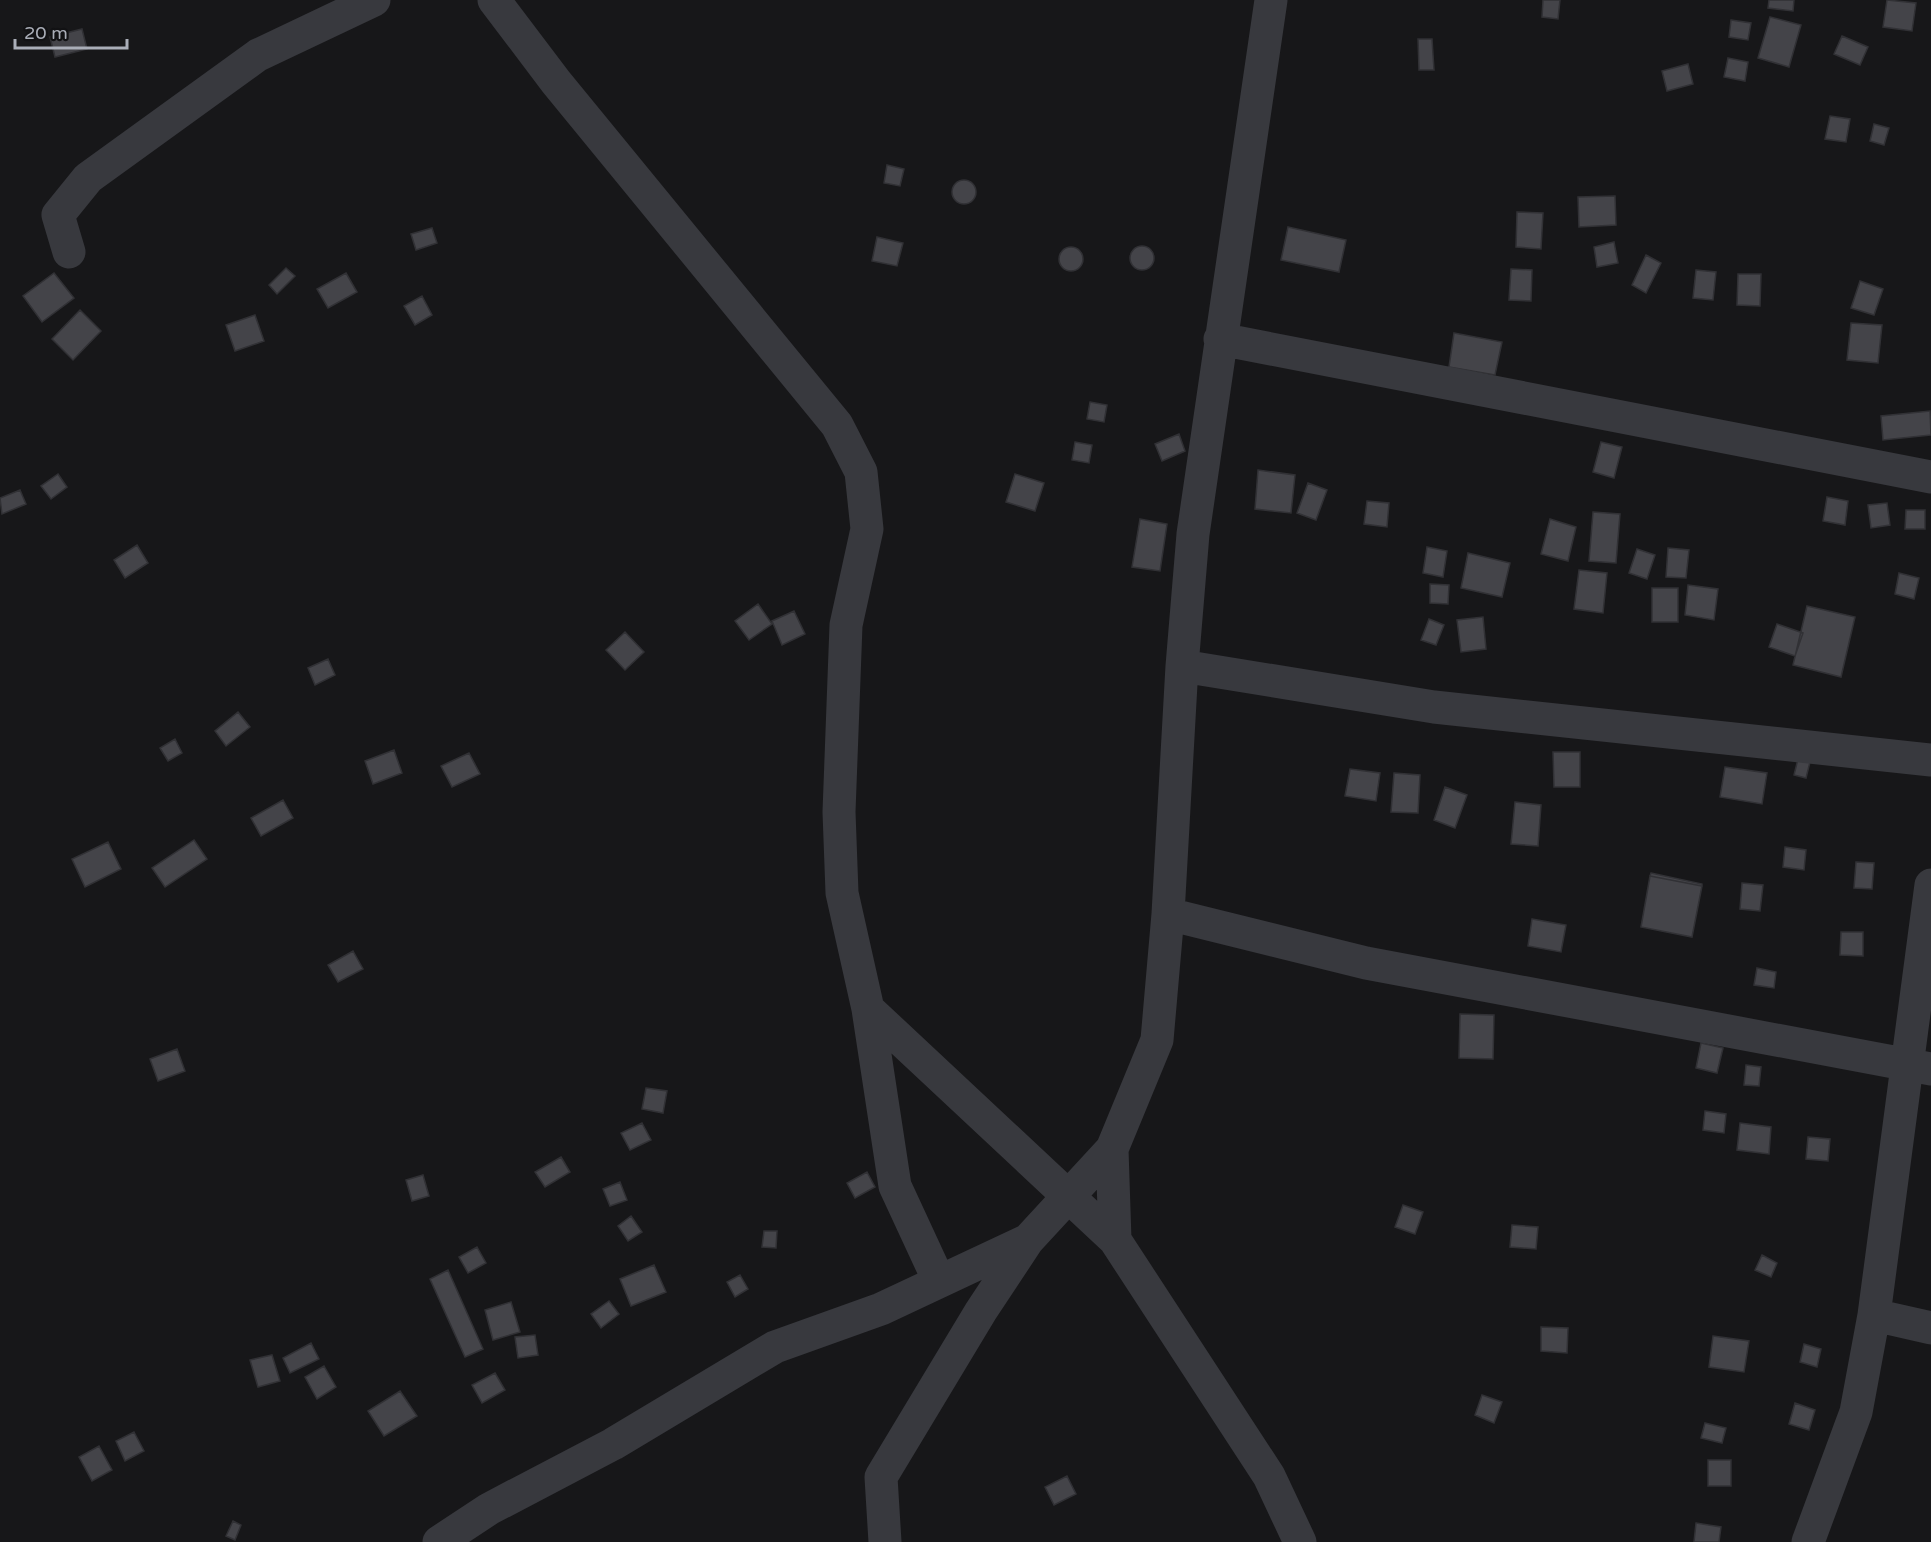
<svg xmlns="http://www.w3.org/2000/svg" width="1931" height="1542" font-family="'Varela Round',sans-serif">
  <style>
    .building { fill: #444449; stroke: #313135; stroke-width: 1.5 }
    .lines { fill: none; stroke-linecap: round; stroke-linejoin: round }
    .street { stroke: #38393e; stroke-width: 33 }
  </style>
  <rect width="100%" height="100%" fill="#171719"/>
  <path class="building" d="M1543,0H1560L1558,19L1542,17Z
    M1769,0H1794L1793,11L1768,8Z
    M1887,0L1916,3L1912,31L1883,27Z
    M1770,17L1801,25L1789,67L1758,58Z
    M1731,20L1751,23L1748,40L1729,37Z
    M82,29L87,49L55,57L50,37Z
    M1842,36L1868,47L1860,65L1834,54Z
    M1418,39H1432L1434,70H1419Z
    M1728,58L1748,62L1745,81L1724,77Z
    M1688,64L1693,84L1667,91L1662,71Z
    M1830,116L1850,119L1846,142L1825,139Z
    M1874,124L1889,128L1884,145L1870,141Z
    M887,165L904,169L900,186L884,183Z
    M952 192a12 12 0 1 1 24 0a12 12 0 1 1-24 0Z
    M1615,196L1616,225L1579,227L1578,197Z
    M1517,212L1543,213L1541,249L1516,247Z
    M1288,227L1346,240L1339,272L1281,260Z
    M432,228L437,243L416,250L411,234Z
    M877,237L903,243L897,266L872,261Z
    M1614,242L1618,263L1597,267L1594,247Z
    M1130 258a12 12 0 1 1 24 0a12 12 0 1 1-24 0Z
    M1059 259a12 12 0 1 1 24 0a12 12 0 1 1-24 0Z
    M1646,255L1661,263L1646,293L1632,285Z
    M286,268L295,276L277,294L269,285Z
    M1511,269L1532,270L1531,301L1509,300Z
    M1696,270L1716,272L1713,300L1693,298Z
    M54,273L74,298L42,322L23,296Z
    M346,273L357,292L328,308L317,289Z
    M1738,274H1761L1760,306L1737,305Z
    M1860,281L1883,289L1874,315L1851,308Z
    M422,296L432,315L415,325L404,306Z
    M80,310L101,331L73,360L52,339Z
    M255,315L264,341L235,351L226,325Z
    M1851,323L1882,325L1878,363L1847,360Z
    M1454,333L1502,342L1495,375L1449,367Z
    M1090,402L1107,405L1104,422L1087,419Z
    M1930,411L1931,435L1883,440L1881,416Z
    M1179,434L1185,451L1162,461L1155,444Z
    M1075,442L1092,445L1089,463L1072,460Z
    M1601,442L1622,447L1614,478L1593,472Z
    M1258,470L1295,475L1291,513L1255,509Z
    M58,474L67,487L51,499L41,486Z
    M1015,474L1044,483L1035,511L1006,502Z
    M1308,483L1327,490L1316,520L1297,513Z
    M20,490L26,504L2,514L0,498Z
    M1827,497L1848,501L1845,525L1823,521Z
    M1367,501L1389,503L1387,527L1364,524Z
    M1887,503L1890,525L1871,528L1868,505Z
    M1906,510H1925V529H1905Z
    M1593,512L1620,514L1616,563L1589,561Z
    M1140,519L1167,524L1160,571L1132,567Z
    M1550,519L1576,527L1568,561L1541,554Z
    M137,545L148,563L125,578L114,560Z
    M1427,547L1447,551L1443,577L1423,573Z
    M1668,548L1689,550L1686,578L1666,577Z
    M1637,549L1655,555L1647,579L1629,573Z
    M1468,553L1510,563L1502,597L1461,588Z
    M1579,570L1607,573L1603,613L1574,609Z
    M1899,573L1919,578L1914,599L1895,594Z
    M1430,584L1449,585L1448,604L1430,603Z
    M1688,585L1718,589L1714,620L1685,615Z
    M1652,588H1678V622H1652Z
    M758,604L772,624L749,640L735,621Z
    M1807,606L1855,617L1841,677L1793,665Z
    M794,611L805,634L782,645L772,621Z
    M1483,617L1486,649L1461,652L1457,620Z
    M1429,619L1444,625L1436,645L1421,640Z
    M1777,624L1803,633L1795,656L1769,647Z
    M625,632L644,652L625,670L606,650Z
    M328,659L335,675L315,685L308,668Z
    M238,712L250,727L226,746L215,731Z
    M175,739L182,753L168,761L160,748Z
    M394,750L402,773L373,784L365,761Z
    M1553,752H1580V787H1554Z
    M469,753L480,774L452,787L441,766Z
    M1798,759L1810,762L1806,778L1794,775Z
    M1725,767L1767,773L1762,804L1720,797Z
    M1350,769L1380,773L1376,801L1345,796Z
    M1394,773L1420,775L1418,813L1391,812Z
    M1445,787L1467,795L1455,828L1434,820Z
    M283,800L293,818L261,836L251,818Z
    M1515,802L1541,805L1538,846L1511,844Z
    M194,840L207,859L165,887L152,868Z
    M108,842L121,869L85,887L72,859Z
    M1785,847L1806,850L1804,870L1783,867Z
    M1856,862L1874,863L1872,889L1854,888Z
    M1651,873L1702,884V886L1650,876Z
    M1650,876L1702,886L1692,937L1641,927Z
    M1742,883L1763,885L1760,911L1740,909Z
    M1532,919L1566,925L1561,952L1528,946Z
    M1841,932H1863V956L1840,955Z
    M353,951L363,969L338,982L328,965Z
    M1757,968L1776,972L1774,988L1754,985Z
    M1460,1014L1494,1015L1493,1059L1459,1058Z
    M1701,1043L1723,1048L1717,1073L1696,1068Z
    M177,1049L185,1071L158,1081L150,1059Z
    M1746,1065L1761,1067L1759,1086L1744,1085Z
    M646,1088L667,1091L663,1113L642,1109Z
    M1705,1111L1726,1114L1724,1133L1703,1130Z
    M642,1123L651,1140L630,1150L621,1133Z
    M1740,1123L1771,1127L1769,1154L1737,1150Z
    M1808,1137L1830,1139L1828,1161L1806,1159Z
    M561,1157L570,1172L545,1187L535,1172Z
    M867,1172L875,1187L855,1198L847,1183Z
    M423,1175L429,1196L412,1201L406,1180Z
    M620,1182L627,1200L610,1206L603,1189Z
    M1403,1205L1423,1212L1415,1234L1395,1227Z
    M631,1216L642,1232L628,1241L618,1226Z
    M1512,1225L1538,1227L1536,1249L1510,1247Z
    M764,1231H777L776,1248L762,1247Z
    M477,1247L486,1263L468,1273L459,1257Z
    M1762,1255L1777,1263L1771,1277L1755,1270Z
    M654,1265L666,1292L631,1306L620,1279Z
    M448,1270L483,1349L465,1357L430,1279Z
    M740,1275L748,1289L735,1297L727,1282Z
    M609,1301L619,1314L601,1328L591,1314Z
    M511,1302L520,1332L493,1340L485,1310Z
    M1541,1327L1568,1328L1567,1353L1541,1351Z
    M535,1335L538,1355L518,1358L515,1337Z
    M1713,1336L1749,1341L1744,1372L1709,1367Z
    M311,1343L319,1359L290,1373L283,1358Z
    M1804,1344L1821,1349L1817,1367L1800,1362Z
    M272,1355L280,1381L258,1387L250,1360Z
    M324,1366L336,1387L317,1399L305,1377Z
    M495,1373L505,1390L482,1403L472,1385Z
    M400,1391L417,1416L384,1436L368,1411Z
    M1482,1395L1502,1402L1494,1423L1475,1415Z
    M1795,1403L1815,1410L1809,1430L1789,1424Z
    M1705,1423L1726,1428L1722,1443L1701,1438Z
    M134,1432L144,1451L125,1461L116,1441Z
    M99,1446L112,1470L92,1481L79,1457Z
    M1708,1460H1731V1486H1708Z
    M1067,1476L1076,1494L1054,1505L1045,1487Z
    M233,1521L241,1525L235,1540L226,1536Z
    M1696,1523L1721,1527L1719,1542H1694Z"/>
  <g class="lines">
    <path class="street" d="M494,0L556,82L837,425L861,472L867,529L846,625L839,812L842,893L868,1009L895,1186L939,1281
      M69,252L58,215L88,178L258,55L374,0
      M1220,339L1931,477
      M1182,666L1434,707L1931,760
      M1168,914L1366,963L1931,1069
      M868,1009L1115,1240
      M1112,1149L1115,1240L1269,1476L1300,1542
      M1874,1315L1931,1328
      M439,1542L489,1509L613,1444L775,1347L881,1309L1028,1240
      M885,1542L881,1477L981,1311L1028,1240L1112,1149L1157,1040L1168,914L1182,666L1193,534L1271,0
      M1808,1542L1856,1412L1874,1315L1931,885"/>
  </g>
  <path d="M15 39v9h112v-9" fill="none" stroke="#aaaeb8" stroke-width="3"/>
  <text x="24" y="39" font-size="18" fill="#aaaeb8" stroke="#121214" stroke-width="4.5" paint-order="stroke">20 m</text>
</svg>
